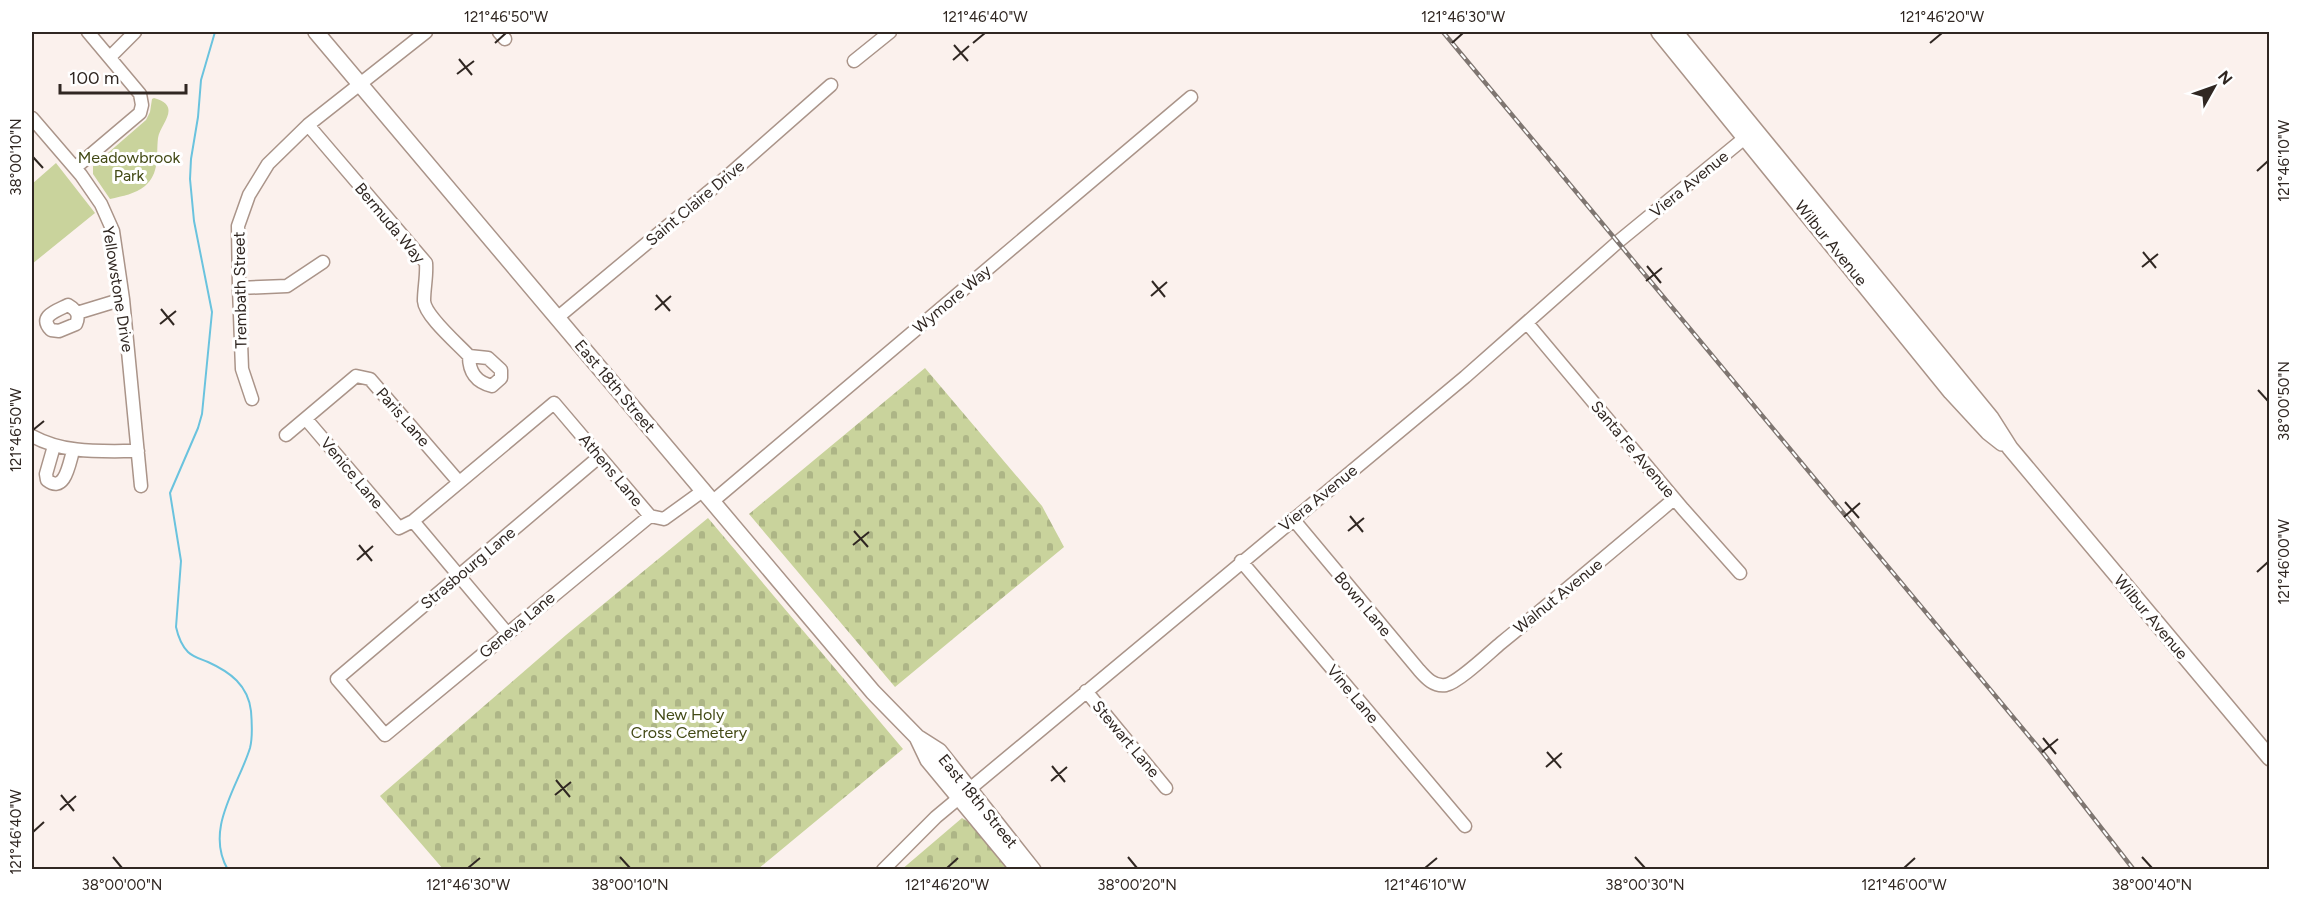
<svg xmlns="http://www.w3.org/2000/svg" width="2301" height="901" font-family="Figtree,sans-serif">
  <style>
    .cemetery { fill: url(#cemetery-stones) }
    .park { fill: #c9d39c }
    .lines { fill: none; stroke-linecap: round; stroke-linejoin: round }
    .stream { stroke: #6ac3de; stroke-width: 2 }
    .minor-casing { stroke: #aa9489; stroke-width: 15 }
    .major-casing { stroke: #aa9489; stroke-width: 18 }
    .minor { stroke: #fff; stroke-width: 12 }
    .major { stroke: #fff; stroke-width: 15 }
    .rail-casing { stroke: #7f7671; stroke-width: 4.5 }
    .rail { stroke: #fff; stroke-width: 2; stroke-dasharray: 7; stroke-linecap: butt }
    .ticks { fill: none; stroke: #302722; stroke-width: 2 }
    .labels { text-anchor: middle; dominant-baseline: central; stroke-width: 6; stroke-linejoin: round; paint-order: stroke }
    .park-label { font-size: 16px; fill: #424915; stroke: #fff }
    .street-label { font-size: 16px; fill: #302722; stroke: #fff }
    .neatline { fill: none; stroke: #302722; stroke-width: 2 }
    .ticks-label { font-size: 15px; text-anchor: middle; fill: #302722 }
  </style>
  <defs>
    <pattern id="cemetery-stones" width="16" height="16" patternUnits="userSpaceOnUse" patternTransform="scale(1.5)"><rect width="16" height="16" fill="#c9d39c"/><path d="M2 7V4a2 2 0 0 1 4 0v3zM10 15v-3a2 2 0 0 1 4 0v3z" fill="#adb586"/></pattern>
  </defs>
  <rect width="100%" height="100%" fill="#fbf1ed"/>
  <path class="cemetery" d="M925,368L1042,506L1064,547L895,687L749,514Z
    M708,518L903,749L758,869H443L380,796L566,635Z
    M962,818L970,823L1009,869L901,870Z"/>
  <path class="park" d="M154,98C183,106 160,124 158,138C156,156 160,173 145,186C135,194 123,196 110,199L93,174V166L146,120L150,112L152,99Z
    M56,163L95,213L32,264V184Z"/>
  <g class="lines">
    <path class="stream" d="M215,32L201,80L198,117L191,159L190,179L194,221L212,312L202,414L198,428L170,493L181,561L176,627C178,636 181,645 188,652C193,657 201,659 208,662C230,672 248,685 251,711C252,723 253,736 250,748C238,787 204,829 228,870"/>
    <g class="minor-casing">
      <path id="minor" d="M499,32L505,39
        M110,57L135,32
        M854,61L890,32
        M32,118L81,175L101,204L113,231L123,299L141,486
        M308,125L426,263C427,276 424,288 424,301C425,316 458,344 469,356C469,372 476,382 492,386L501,378V370L488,358L469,356
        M75,168L140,113L142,105L140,94L88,32
        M239,288L287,286L323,262
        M68,305C77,310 80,315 76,324L59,331L51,330C38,316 56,311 68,305Z
        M77,313L123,299
        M557,318L730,174L831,85
        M1527,323L1683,509L1740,573
        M252,399L242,369L239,288L238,226L249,195L268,164L308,125L426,32
        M306,419L399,528L413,521L554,403L650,516L664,519L704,490
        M286,435L356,376L370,379L458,481
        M32,436C65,454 100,451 138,451
        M54,446L46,474L47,480C65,494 69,464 73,451
        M599,457L337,679L385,735L650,516
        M713,501L1191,97
        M1293,519L1419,670C1426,678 1434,687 1446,685C1459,682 1489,653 1501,643C1559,596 1617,547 1674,499
        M413,521L507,633
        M1241,561L1465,826
        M1086,691L1166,788
        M883,870L936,817L1465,377L1619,241L1752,132"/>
    </g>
    <g class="major-casing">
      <path id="major" d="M316,32L873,692L917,737L939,751L1033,870
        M1659,32L1951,392L1988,432L2002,443
        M1675,32L1991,418L2010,448L2270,758
        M917,737L928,760L1019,870"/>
    </g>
    <use href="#minor" class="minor"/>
    <use href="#major" class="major"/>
    <g class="rail-casing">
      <path id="rail" d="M1443,32L2043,753L2134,870"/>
    </g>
    <use href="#rail" class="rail"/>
  </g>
  <path class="ticks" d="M495,43L506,33M973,43L985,33M1452,43L1463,33M1930,43L1942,33M954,45L968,61M459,59L472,75M953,60L969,46M457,74L474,61M33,157L43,168M2257,171L2268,161M2143,252L2156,268M1647,266L1661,283M2142,267L2158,254M1152,281L1165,297M1646,281L1662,268M656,295L670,311M1151,296L1167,282M161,309L174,325M655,310L671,296M160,324L176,311M2258,390L2268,401M33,430L44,421M1845,502L1859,518M1350,516L1363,532M1844,517L1860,503M854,531L868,547M1348,531L1364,518M359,545L372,561M853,545L869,532M357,560L373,546M2257,572L2268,562M2043,738L2056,754M1547,752L1561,768M2042,752L2058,739M1052,766L1065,782M1546,767L1562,753M556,780L570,797M1051,781L1067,767M61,795L74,811M555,795L571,782M60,810L76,796M33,832L44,822M113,857L122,868M620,857L630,868M1128,857L1137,868M1635,857L1645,868M2142,857L2152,868M468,868L480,858M947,868L958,858M1425,868L1437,858M1904,868L1915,858"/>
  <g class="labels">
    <g class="park-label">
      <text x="129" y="157">Meadowbrook<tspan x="129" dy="18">Park</tspan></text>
      <text x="689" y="714">New Holy<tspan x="689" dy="18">Cross Cemetery</tspan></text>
    </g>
    <g class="street-label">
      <text transform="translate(1689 184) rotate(-39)">Viera Avenue</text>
      <text transform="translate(695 203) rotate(-40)">Saint Claire Drive</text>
      <text transform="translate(390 223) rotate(50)">Bermuda Way</text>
      <text transform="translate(1831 243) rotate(51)">Wilbur Avenue</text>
      <text transform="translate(118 289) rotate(81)">Yellowstone Drive</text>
      <text transform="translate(240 290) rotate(-91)">Trembath Street</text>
      <text transform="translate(952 299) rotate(-40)">Wymore Way</text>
      <text transform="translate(615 386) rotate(50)">East 18th Street</text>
      <text transform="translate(403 417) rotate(49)">Paris Lane</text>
      <text transform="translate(1633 449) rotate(50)">Santa Fe Avenue</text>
      <text transform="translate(611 470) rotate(50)">Athens Lane</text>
      <text transform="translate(352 473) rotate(50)">Venice Lane</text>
      <text transform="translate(1318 498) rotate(-39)">Viera Avenue</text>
      <text transform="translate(468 568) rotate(-40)">Strasbourg Lane</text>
      <text transform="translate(1558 596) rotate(-39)">Walnut Avenue</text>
      <text transform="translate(1363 604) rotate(50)">Bown Lane</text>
      <text transform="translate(2151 617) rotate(50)">Wilbur Avenue</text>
      <text transform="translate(517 625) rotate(-40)">Geneva Lane</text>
      <text transform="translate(1353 694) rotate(50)">Vine Lane</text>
      <text transform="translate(1126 739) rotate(50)">Stewart Lane</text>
      <text transform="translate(978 801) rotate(51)">East 18th Street</text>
    </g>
  </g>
  <rect width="2301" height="901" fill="none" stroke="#ffffff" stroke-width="66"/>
  <g transform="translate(2214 87) rotate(50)" stroke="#ffffff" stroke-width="4.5" paint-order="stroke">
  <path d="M0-4.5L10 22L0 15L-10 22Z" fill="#302722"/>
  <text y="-9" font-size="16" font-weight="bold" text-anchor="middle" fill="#302722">N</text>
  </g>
  <path d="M60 84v9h126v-9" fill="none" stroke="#302722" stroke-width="3"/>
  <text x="69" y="84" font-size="18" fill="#302722" stroke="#ffffff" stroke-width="4.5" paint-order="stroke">100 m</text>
  <rect x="33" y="33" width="2235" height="835" class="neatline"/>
  <g class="ticks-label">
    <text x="506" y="22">121°46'50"W</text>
    <text x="985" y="22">121°46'40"W</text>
    <text x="1463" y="22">121°46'30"W</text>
    <text x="1942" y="22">121°46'20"W</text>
    <text transform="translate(16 157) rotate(-90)" y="5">38°00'10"N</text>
    <text transform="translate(2284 161) rotate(-90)" y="5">121°46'10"W</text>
    <text transform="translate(2284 401) rotate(-90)" y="5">38°00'50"N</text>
    <text transform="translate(16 430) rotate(-90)" y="5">121°46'50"W</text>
    <text transform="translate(2284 562) rotate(-90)" y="5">121°46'00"W</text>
    <text transform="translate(16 832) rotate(-90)" y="5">121°46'40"W</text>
    <text x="122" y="890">38°00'00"N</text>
    <text x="468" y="890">121°46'30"W</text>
    <text x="630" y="890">38°00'10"N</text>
    <text x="947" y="890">121°46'20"W</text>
    <text x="1137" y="890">38°00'20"N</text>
    <text x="1425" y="890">121°46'10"W</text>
    <text x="1645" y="890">38°00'30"N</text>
    <text x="1904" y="890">121°46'00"W</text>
    <text x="2152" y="890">38°00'40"N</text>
  </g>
</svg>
